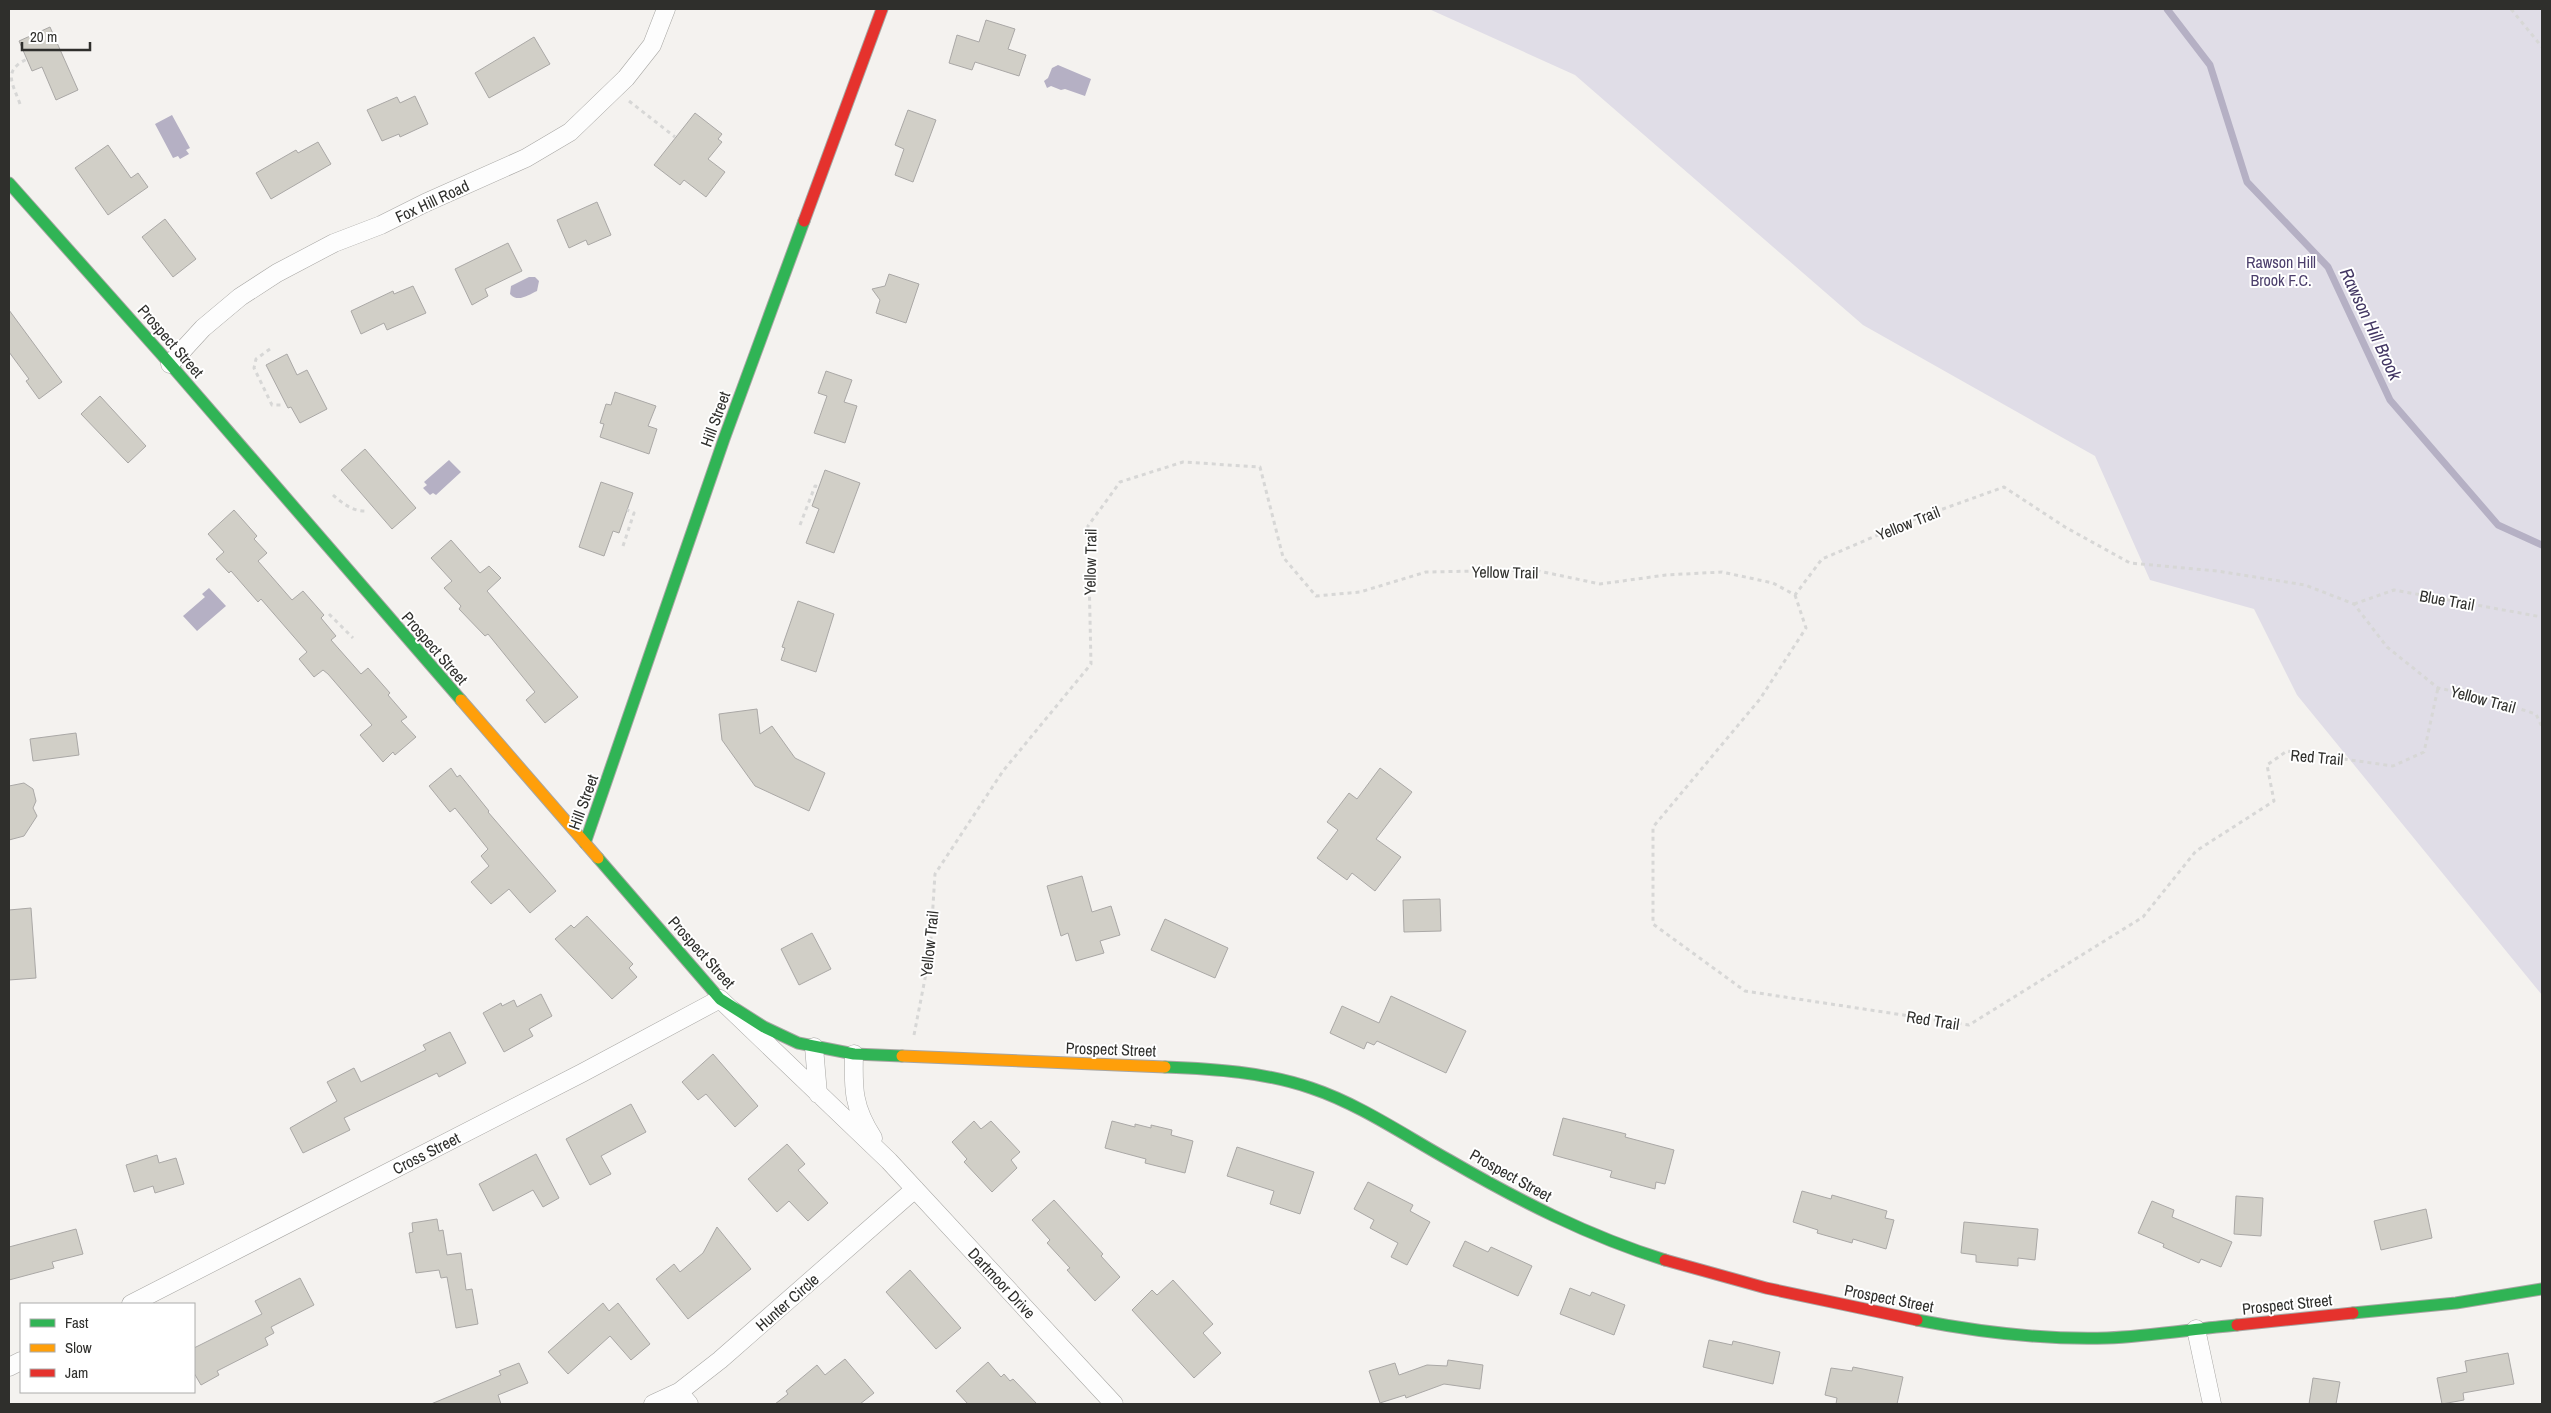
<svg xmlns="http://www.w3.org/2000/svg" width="2551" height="1413" font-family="'Archivo Narrow',sans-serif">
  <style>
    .green { fill: #e0dde7 }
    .water { fill: #b5b0c4 }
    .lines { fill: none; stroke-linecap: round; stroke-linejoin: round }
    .stream { stroke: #b5b0c4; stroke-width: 7 }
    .building { fill: #d1cfc7; stroke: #aaa8a6 }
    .street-casing { stroke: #a7a6a3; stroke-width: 19 }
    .fast-casing { stroke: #a7a6a3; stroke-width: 13 }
    .slow-casing { stroke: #a7a6a3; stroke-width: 13 }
    .jam-casing { stroke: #a7a6a3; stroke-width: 13 }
    .path { stroke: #d7d7d6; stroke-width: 3; stroke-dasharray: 4 4; stroke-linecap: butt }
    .street { stroke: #fdfdfd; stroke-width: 18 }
    .fast { stroke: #30b455; stroke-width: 11 }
    .slow { stroke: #ff9f0a; stroke-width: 11 }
    .jam { stroke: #e5322d; stroke-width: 11 }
    .labels { text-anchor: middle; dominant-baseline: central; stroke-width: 4; stroke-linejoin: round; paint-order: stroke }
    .street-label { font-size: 16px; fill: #2f2f2c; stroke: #fff }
    .park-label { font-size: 16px; fill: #4c3f6c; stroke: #fff }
    .water-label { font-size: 18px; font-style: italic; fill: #433763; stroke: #fff }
  </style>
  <rect width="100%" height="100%" fill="#f4f2ef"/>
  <path class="green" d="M1429,9H2542V995L2297,695L2254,609L2150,580L2095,456L1863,325L1575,75Z"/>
  <path class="water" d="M1058,65L1091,79L1085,96L1065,89L1061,90L1051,86L1047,88L1044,81L1048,78L1052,68Z
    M172,115L190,148L186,150L189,154L180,159L178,156L173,158L155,124Z
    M529,277H535L539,281L537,291C528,295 518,303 510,294L511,286Z
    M449,460L461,472L436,495L433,493L430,495L423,488L427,485L424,482Z
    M209,588L226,606L197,631L183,616L205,597L202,594Z"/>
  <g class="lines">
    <path class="stream" d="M2167,9L2210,65L2247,182L2328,267L2390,400L2498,525L2542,545"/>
  </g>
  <path class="building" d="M986,20L1015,29L1008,49L1026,55L1019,76L975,62L972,70L949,63L957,35L979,42Z
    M50,27L78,90L56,100L42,67L32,71L19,41Z
    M534,37L550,64L489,98L475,73Z
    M415,96L428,124L400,137L399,134L382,141L367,110L397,97L400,103Z
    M908,110L936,120L913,182L895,175L904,149L895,145Z
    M695,113L722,134L718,139L722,142L708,159L725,172L706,197L684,180L680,185L654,165Z
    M318,142L331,164L271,199L256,173L296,150L298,153Z
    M108,145L131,178L138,173L148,187L108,215L75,168Z
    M597,202L611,235L588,245L586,240L569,248L557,220Z
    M165,219L196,259L173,277L142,237Z
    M508,243L522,271L485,289L488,296L472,305L455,269Z
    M889,274L919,284L906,323L876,313L880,300L872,289L885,286Z
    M413,286L426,313L387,330L384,323L361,334L351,311L393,291L394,294Z
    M9,310L62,382L39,399L26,381L29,379L9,352Z
    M287,354L297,375L307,370L327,409L300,423L291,407L288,408L266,365Z
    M826,371L852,380L844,402L857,406L845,443L814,433L827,396L818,393Z
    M615,392L656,406L648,426L657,429L649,454L600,437L604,424L600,423L606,404L611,405Z
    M100,396L146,446L128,463L81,414Z
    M365,449L416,508L392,529L341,470Z
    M825,470L860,483L834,553L806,543L819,509L812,506Z
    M601,482L633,493L619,533L613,531L604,556L579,547Z
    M234,510L257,536L254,539L267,553L258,561L292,600L303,591L324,615L321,618L336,636L331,640L361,674L368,668L390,693L388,695L407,717L401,721L416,737L395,755L393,752L383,762L360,735L372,725L328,674L323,670L314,677L299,659L307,652L261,599L258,602L231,571L229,573L216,559L224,552L208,534Z
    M451,540L480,573L489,566L501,578L487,591L578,697L545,723L526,700L535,692L488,634L485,636L459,609L461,606L444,588L452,581L431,558Z
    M798,601L834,614L816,672L781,660L785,648L782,647Z
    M757,709L760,734L772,726L795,758L825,773L809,811L755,786L722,740L719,714Z
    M76,733L79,755L33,761L30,739Z
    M451,768L457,777L460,775L489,811L488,812L556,891L530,913L509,889L491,904L471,882L489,866L481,856L488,849L455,808L450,812L429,786Z
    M1380,768L1412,792L1376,839L1401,857L1375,891L1352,873L1347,880L1317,858L1338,830L1327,822L1349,793L1357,799Z
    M24,783L33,789L36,801L33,808L37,816L24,836L9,840V786Z
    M1082,876L1092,912L1111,906L1120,935L1100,941L1104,953L1076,961L1068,933L1061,936L1047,886Z
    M1440,899L1441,931L1404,932L1403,900Z
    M31,908L36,978L9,980V910Z
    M587,916L633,964L629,968L637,977L612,999L555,939L571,925L574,928Z
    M1165,919L1228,948L1215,978L1151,950Z
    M812,933L831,969L799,985L781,949Z
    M541,994L552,1016L529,1029L533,1036L504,1052L483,1013L501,1003L502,1006L514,1000L517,1007Z
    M1391,996L1466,1031L1446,1073L1377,1041L1374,1045L1367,1042L1364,1049L1330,1033L1342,1006L1379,1023Z
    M450,1032L466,1063L439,1077L437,1073L344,1118L350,1130L303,1153L290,1128L337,1101L327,1082L354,1068L361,1082L426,1050L423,1045Z
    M713,1054L758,1106L735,1127L706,1094L698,1100L682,1082Z
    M631,1104L646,1132L601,1156L611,1174L590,1185L566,1139Z
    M1563,1118L1626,1134L1625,1137L1674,1150L1665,1184L1656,1182L1655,1189L1610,1177L1612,1171L1553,1155Z
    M974,1121L981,1129L991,1121L1020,1152L1011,1160L1017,1168L992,1192L964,1162L967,1159L952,1142Z
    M1112,1121L1135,1127V1124L1151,1128V1125L1172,1130L1171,1135L1193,1141L1185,1173L1145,1163L1146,1159L1105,1148Z
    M787,1144L805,1164L798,1170L828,1203L808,1221L789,1201L777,1212L748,1179Z
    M1237,1147L1314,1172L1300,1214L1270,1204L1274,1191L1227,1176Z
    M536,1154L559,1198L543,1207L533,1190L493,1211L479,1184Z
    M157,1155L159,1163L176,1158L184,1184L155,1193L153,1186L134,1192L126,1165Z
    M1368,1182L1413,1205L1410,1211L1430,1222L1407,1265L1391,1257L1398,1243L1370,1228L1374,1220L1354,1209Z
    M1802,1191L1831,1199L1832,1195L1887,1211L1885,1218L1894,1220L1886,1249L1853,1239L1852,1243L1817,1233L1818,1230L1793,1222Z
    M2236,1196L2263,1198L2261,1236L2234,1234Z
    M1054,1200L1103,1254L1101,1256L1120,1277L1095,1301L1067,1270L1070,1268L1047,1243L1050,1240L1032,1220Z
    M2152,1201L2174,1210L2172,1217L2232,1242L2221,1267L2201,1259L2199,1263L2163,1247L2164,1244L2138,1233Z
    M2426,1209L2432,1238L2381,1250L2374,1221Z
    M437,1219L439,1231L443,1230L447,1255L461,1253L466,1290L472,1289L478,1324L456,1328L447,1277L441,1278L439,1270L416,1273L409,1233L413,1232L412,1223Z
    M1964,1222L2038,1229L2035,1260L2018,1258V1266L1976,1262V1255L1961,1253Z
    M717,1227L751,1269L688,1319L656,1279L674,1264L680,1272L703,1253Z
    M76,1229L83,1254L52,1262L54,1268L9,1280V1247Z
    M1465,1241L1488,1252L1491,1247L1532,1266L1518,1296L1453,1266Z
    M910,1270L961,1328L936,1349L886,1292Z
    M300,1278L314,1305L271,1327L274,1333L265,1338L268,1345L217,1371L219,1375L201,1385L194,1373V1348L262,1314L255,1301Z
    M1173,1280L1213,1324L1203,1333L1221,1353L1194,1378L1132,1310L1152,1290L1157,1295Z
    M1570,1288L1590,1296L1592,1292L1625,1305L1614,1335L1560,1314Z
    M603,1303L609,1311L618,1303L650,1344L631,1360L610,1336L568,1374L548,1352Z
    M1709,1340L1732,1345L1733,1341L1780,1352L1773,1384L1703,1367Z
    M2508,1353L2514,1384L2463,1393L2464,1400L2442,1404L2437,1378L2467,1372L2465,1361Z
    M845,1359L874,1393L860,1404H775L788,1394L786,1391L817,1365L825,1375Z
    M1448,1360L1483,1365L1480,1389L1444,1384L1406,1398L1405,1395L1380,1403L1369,1371L1395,1363L1399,1375L1427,1365L1447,1366Z
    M988,1362L1001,1377L1004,1374L1010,1381L1013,1379L1037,1404H968L956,1391Z
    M519,1363L528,1383L498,1395L501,1404H431L501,1375L499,1371Z
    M1853,1367L1903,1377L1897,1404H1836L1837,1398L1825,1395L1831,1368L1852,1371Z
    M2313,1378L2340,1382L2336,1404H2309Z"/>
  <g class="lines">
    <g class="street-casing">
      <path id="street" d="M170,364L203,328L240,297L277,273L334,243L381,225L425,203L526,158L570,132L626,78L652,45L666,9
        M814,1047L818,1094
        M854,1054C853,1089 853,1107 873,1138
        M131,1304L582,1073L720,999L889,1161L1114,1404
        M2196,1329L2212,1404
        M9,1367L21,1361
        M679,1392L689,1404
        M653,1404L679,1392L720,1360L915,1189"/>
    </g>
    <g class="fast-casing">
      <path id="fast" d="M9,183L170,364L461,700
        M585,843L724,439L804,221
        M598,858L720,999L764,1027L798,1043L854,1054L902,1056
        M1165,1067C1215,1069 1264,1072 1311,1088C1359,1104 1404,1135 1449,1160C1518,1200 1588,1236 1665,1260
        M2353,1313L2456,1303L2542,1289
        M1917,1320C1979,1332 2044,1340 2107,1338C2151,1336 2193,1329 2237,1325"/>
    </g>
    <g class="slow-casing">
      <path id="slow" d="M461,700L598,858
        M902,1056L1165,1067"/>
    </g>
    <g class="jam-casing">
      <path id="jam" d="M804,221L882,9
        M1665,1260L1766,1288L1917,1320
        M2237,1325L2353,1313"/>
    </g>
    <path class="path" d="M2511,9L2542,47
      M629,101L675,137
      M20,104C13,84 2,71 27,59
      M270,349L256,359L254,368L272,405H281
      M333,495C343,504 354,512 367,511
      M800,525L815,486L819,487
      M623,546L634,513L627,510
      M1795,595L1806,628L1760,699L1653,827V924L1745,991L1969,1025L2143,917L2196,851L2274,801L2267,765L2287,751L2393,766L2424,752L2438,688
      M2354,604L2394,590L2542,617
      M329,614L353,638
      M914,1035L930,953L935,874L1003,771L1091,664L1088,526L1120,482L1183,462L1260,467L1283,557L1316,596L1360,592L1426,572L1534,570L1600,584L1666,575L1722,572L1773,583L1795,595L1822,559L1915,519L2004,487L2065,527L2130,563L2217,571L2305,585L2354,604L2387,647L2438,688L2485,698L2536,714L2542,727"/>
    <use href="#street" class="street"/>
    <use href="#fast" class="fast"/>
    <use href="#slow" class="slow"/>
    <use href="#jam" class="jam"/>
  </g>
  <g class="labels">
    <g class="street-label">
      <text transform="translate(432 201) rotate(-25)">Fox Hill Road</text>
      <text transform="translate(171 341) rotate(49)">Prospect Street</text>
      <text transform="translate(715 419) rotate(-70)">Hill Street</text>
      <text transform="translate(1908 523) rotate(-22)">Yellow Trail</text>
      <text transform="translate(1090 562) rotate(-89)">Yellow Trail</text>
      <text transform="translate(1505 572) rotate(1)">Yellow Trail</text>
      <text transform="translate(2447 600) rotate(10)">Blue Trail</text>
      <text transform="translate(435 648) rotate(49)">Prospect Street</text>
      <text transform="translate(2483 699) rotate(15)">Yellow Trail</text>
      <text transform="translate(2317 757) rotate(5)">Red Trail</text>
      <text transform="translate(583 802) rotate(-70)">Hill Street</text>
      <text transform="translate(929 944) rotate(-84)">Yellow Trail</text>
      <text transform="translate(702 952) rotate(48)">Prospect Street</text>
      <text transform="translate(1933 1020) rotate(9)">Red Trail</text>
      <text transform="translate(1111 1049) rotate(2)">Prospect Street</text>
      <text transform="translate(426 1153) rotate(-27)">Cross Street</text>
      <text transform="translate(1511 1175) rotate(29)">Prospect Street</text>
      <text transform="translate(1002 1283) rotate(47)">Dartmoor Drive</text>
      <text transform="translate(1889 1298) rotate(11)">Prospect Street</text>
      <text transform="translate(787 1302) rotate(-41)">Hunter Circle</text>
      <text transform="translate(2287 1304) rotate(-6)">Prospect Street</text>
    </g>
    <g class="park-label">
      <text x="2281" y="262">Rawson Hill<tspan x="2281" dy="18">Brook F.C.</tspan></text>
    </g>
    <g class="water-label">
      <text transform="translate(2371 324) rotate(65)">Rawson Hill Brook</text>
    </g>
  </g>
  <rect width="2551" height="1413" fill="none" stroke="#2f2f2c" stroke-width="20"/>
  <rect x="20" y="1303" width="175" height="90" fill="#ffffff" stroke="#acacab"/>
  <rect x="30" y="1319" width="25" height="8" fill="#30b455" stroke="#acacab"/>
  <text x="65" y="1328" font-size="15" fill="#2f2f2c">Fast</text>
  <rect x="30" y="1344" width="25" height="8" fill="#ff9f0a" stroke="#acacab"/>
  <text x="65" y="1353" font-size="15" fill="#2f2f2c">Slow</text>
  <rect x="30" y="1369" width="25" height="8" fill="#e5322d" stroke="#acacab"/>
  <text x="65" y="1378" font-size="15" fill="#2f2f2c">Jam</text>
  <path d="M22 42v8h68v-8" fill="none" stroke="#2f2f2c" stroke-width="2.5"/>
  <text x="30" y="42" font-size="15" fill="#2f2f2c" stroke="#ffffff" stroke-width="4" paint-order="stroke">20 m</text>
</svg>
